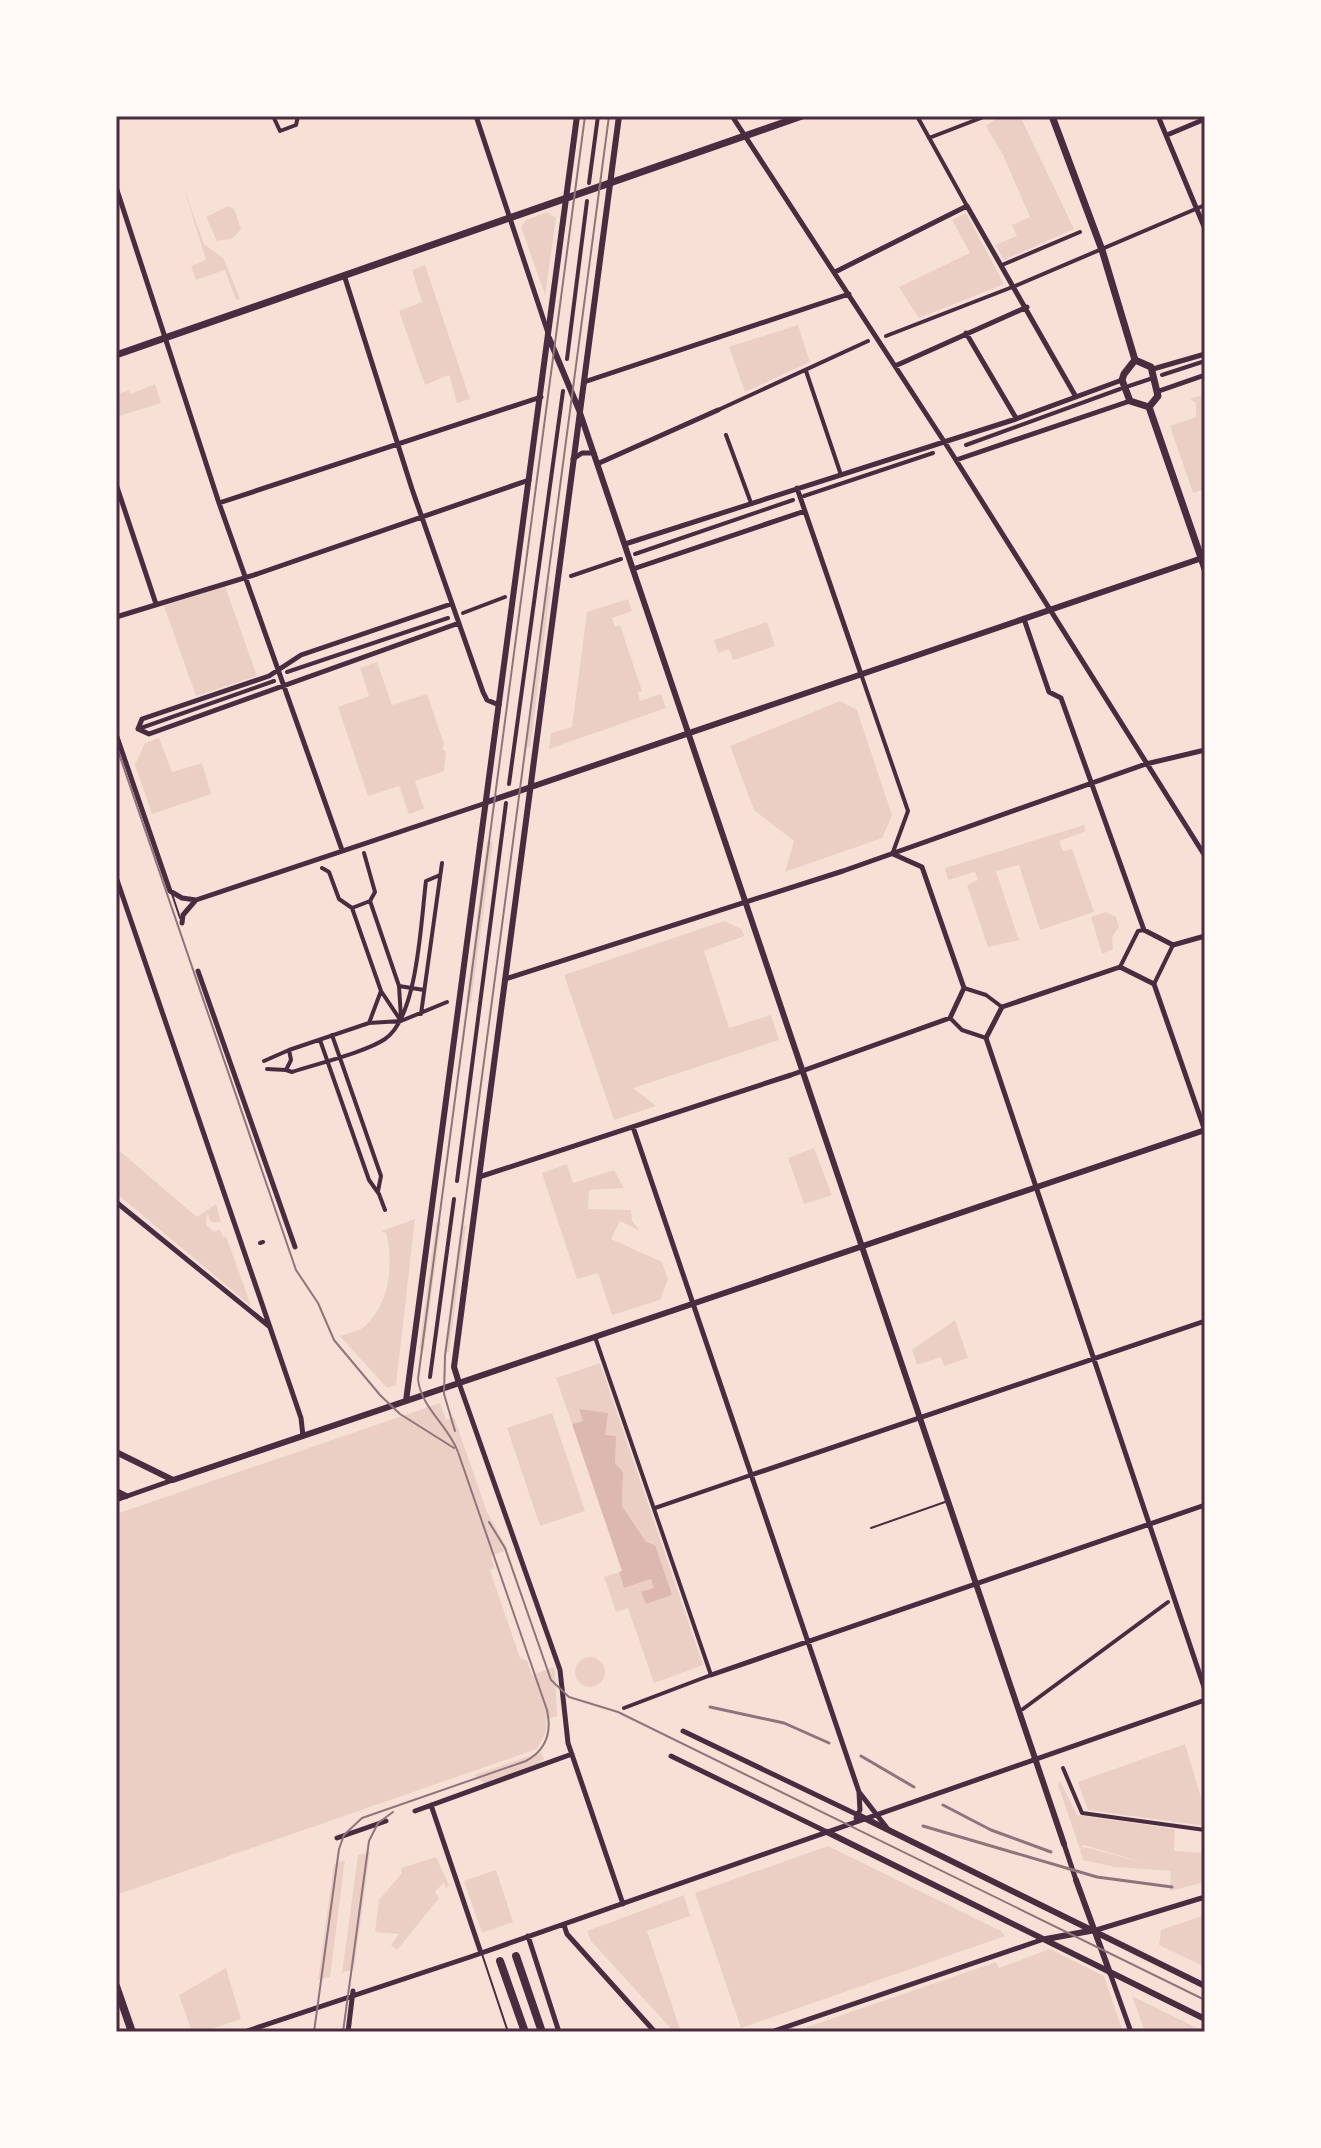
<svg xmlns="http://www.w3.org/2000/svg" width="1321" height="2148" font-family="'Libre Baskerville',serif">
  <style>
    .green { fill: #ebcfc5 }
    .water { fill: #dcb8b0 }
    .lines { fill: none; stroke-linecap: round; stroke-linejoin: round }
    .service { stroke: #4a2c40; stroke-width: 2 }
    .pedestrian { stroke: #4a2c40; stroke-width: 4 }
    .minor { stroke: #4a2c40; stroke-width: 5 }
    .tertiary { stroke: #4a2c40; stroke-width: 6 }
    .secondary { stroke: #4a2c40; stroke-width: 7 }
    .primary { stroke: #4a2c40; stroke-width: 8 }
    .tram { stroke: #8f747c; stroke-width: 2 }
    .rail { stroke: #8f747c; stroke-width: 3 }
    .neatline { fill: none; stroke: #4a2c40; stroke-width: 3 }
  </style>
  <rect width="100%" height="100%" fill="#f7e1d7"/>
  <path class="green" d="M1000,116H1020L1074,229L1004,260L995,245L1017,236L1012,225L1030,217L1003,155L986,126Z
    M184,189L204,244L224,259L240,299L236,300L225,270L196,280L191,266L206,260Z
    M228,206L234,209L241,229L233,238L217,241L206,217Z
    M547,212L556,218L545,295L521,227L526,220Z
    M966,213L1004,284L919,318L899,287L970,253L952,220Z
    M425,265L470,399L457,403L449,375L425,385L399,311L422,302L412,270Z
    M798,325L810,362L745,392L729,347Z
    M155,384L161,403L116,417V395L129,390L131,394Z
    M1205,394V489L1193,493L1170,426L1196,417V403L1190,399Z
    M225,586L257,676L196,696L164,606Z
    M551,586L530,747H525L546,587Z
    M628,599L632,611L612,618L615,627L620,625L642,691L638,692L640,701L661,694L666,708L549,749L551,733L572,727L587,612Z
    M767,622L775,646L733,660L729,649L718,653L714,640Z
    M377,662L392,705L427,694L444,744L442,749L446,752L444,771L415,781L424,809L409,814L399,786L368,796L338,707L369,696L360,668Z
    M840,701L857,710L892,815L882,838L785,872L794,841L754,810L730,746Z
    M159,738L172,772L202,763L211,794L152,814L135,765L145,743Z
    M1084,825L1086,831L1059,841L1063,851L1072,849L1094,912L1040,930L1019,865L996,871L1019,940L988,947L967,885L978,880L975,872L948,880L945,868Z
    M487,841L493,842L471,1003L466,1002Z
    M1106,912L1116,917L1119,927L1112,937L1113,949L1102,954L1091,917Z
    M724,921L742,929L744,936L704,951L729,1028L771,1015L779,1040L633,1088L656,1106L614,1120L564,975Z
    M116,1148L197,1217L216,1204L221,1222H211L207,1213L206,1225L214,1232L220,1229L223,1237L226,1236L251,1306L116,1193Z
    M814,1148L832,1195L804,1204L788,1158Z
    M567,1164L573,1183L614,1170L624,1188L589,1190L588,1209L631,1210L632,1221L640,1231L620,1221L611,1239L662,1262L668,1279L660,1300L612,1315L598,1273L577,1279L542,1173Z
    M415,1219L396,1385L387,1388L340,1336C347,1334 358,1331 364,1327C390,1304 394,1264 386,1233L381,1231Z
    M436,1222L441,1223L424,1350L419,1349Z
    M461,1225L466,1226L449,1352H444Z
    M955,1320L968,1358L944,1366L941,1357L917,1365L912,1350Z
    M600,1363L703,1665L654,1683L628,1608L616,1612L604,1577L619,1572L624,1588L651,1579L654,1588L646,1604L672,1595L622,1506L623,1472L615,1464L604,1437L579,1409L583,1421L572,1424L556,1378Z
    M440,1403L446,1420L454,1417L487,1512L508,1550L491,1556L495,1568L490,1570L520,1658L527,1661L532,1675L554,1667L555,1672L557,1716L546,1719V1732L537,1749L116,1895V1514Z
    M552,1413L585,1511L540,1526L507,1428Z
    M575 1672a15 15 0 1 1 30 0a15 15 0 1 1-30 0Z
    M1185,1744L1205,1811V1826L1088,1810L1078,1782Z
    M541,1752L544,1759L536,1765L485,1784L474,1775Z
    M1060,1781L1077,1815L1175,1829L1174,1851L1205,1853V1882L1170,1891L1171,1871L1115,1867L1083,1860L1080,1850L1084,1847L1145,1863L1084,1845L1080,1849L1058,1785Z
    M828,1846L1001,1931L1005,1936L741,2028L695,1893Z
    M370,1852L354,1969L342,1973L358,1855Z
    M436,1857L449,1885L446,1889L444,1882L435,1892L439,1898L397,1950L391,1945L399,1934L375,1932L379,1900L402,1873L401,1868Z
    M345,1860L330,1977L318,1980L334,1864Z
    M496,1870L513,1922L482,1933L464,1881Z
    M684,1895L690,1916L647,1931L681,2032H674L591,1941L587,1931Z
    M1205,1915V1967L1159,1945L1161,1930Z
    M1050,1949L1104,1976L1123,2032H793L996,1962L999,1968Z
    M226,1968L241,2019L203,2032H192L179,1995Z
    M1132,1996L1205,2032H1145Z"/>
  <path class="water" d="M579,1409L608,1413L605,1435L616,1436L615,1463L623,1472L622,1506L646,1542L655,1545L672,1595L646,1604L641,1592L654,1588L651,1579L624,1588L619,1572L622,1571L572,1424L583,1421Z"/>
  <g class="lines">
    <path class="service" d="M172,894L180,918
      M871,1528L945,1502
      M482,1954L508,2032"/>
    <path class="pedestrian" d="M228,116H237
      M273,116L280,131L296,125L298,116
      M917,116L967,206
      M929,138L986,116
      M589,183L598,116
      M1002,265L1080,232
      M886,336L1015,286L1205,205
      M567,359L587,201
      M806,371L840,472
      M1162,375L1205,361
      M1129,386L1153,378
      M718,410L868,341
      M726,435L751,503
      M966,445L1120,389
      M804,496L933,453
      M635,554L793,500
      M571,576L621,559
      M463,613L505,597
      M287,672L448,618
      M861,674L908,811L893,852
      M141,728L274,681
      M509,784L563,391
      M364,853L375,892L370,901L399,986L401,1018
      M322,868L329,872L339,899L352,908L381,991L401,1021
      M352,908L370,901
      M1120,967L1138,931L1144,930
      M1154,984L1173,945
      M399,986L424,990
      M964,988L986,995L1002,1007
      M421,1014L442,863
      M950,1018L962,1030L986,1038
      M369,1023L381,991
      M332,1035L381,1176L378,1191
      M320,1040L369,1180L379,1194L385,1210
      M264,1061L289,1050
      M267,1069L286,1070L291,1060L289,1050L369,1023L401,1021L447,1002
      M286,1070L292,1072C316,1064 366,1052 385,1039C418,1017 421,919 426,881L440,875
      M457,1181L506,803
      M260,1243L263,1242
      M595,1337L711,1675L624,1708
      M430,1377L454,1199
      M655,1508L751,1475
      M1023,1709L1168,1602
      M1063,1768L1082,1813L1205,1830"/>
    <path class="minor" d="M476,116L548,333
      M732,116L949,449L1205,856
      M1158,116L1205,229
      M1167,135L1205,119
      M116,187L219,503L342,850
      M835,272L967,206L1076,397
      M345,278L412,489L483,692L487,700L499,705
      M966,333L1016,418
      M895,366L1027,307
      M1153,369L1205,354
      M584,382L849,294
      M1159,391L1205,375
      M573,459L582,453H594
      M956,460L1130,401
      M597,464L718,410
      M116,484L156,604
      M797,488L861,674
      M219,503L541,397
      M625,544L1016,419L1122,380
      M633,569L805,511
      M451,604L301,655L269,676L142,719L138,729L149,734L459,623
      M116,617L257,574L529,480
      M1024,619L1049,692L1061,698L1144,930L1173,945L1205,936
      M116,734L170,891L182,898L196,900L486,803
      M116,877L301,1418L303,1436
      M182,923L183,915L195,901
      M198,971L295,1247
      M505,979L843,871L1146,764L1205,750
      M633,1127L859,1792L887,1828
      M1205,1131L1154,984L1120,967L1002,1007L986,1038L1205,1690
      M479,1177L791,1075L950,1018L964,988L922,867L893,854
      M116,1202L270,1327
      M459,1383L560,1670L568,1743L623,1904
      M751,1475L1205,1321
      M116,1500L173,1480
      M711,1675L1205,1505
      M683,1731L858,1815
      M671,1756L827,1832
      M431,1805L481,1953
      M415,1811L572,1754
      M856,1818L860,1810L859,1793
      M337,1838L386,1821
      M1064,1844L1076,1880
      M564,1925L567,1934L655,2032
      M1093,1931L1205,1897
      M528,1936L559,2032
      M1110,1973L1131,2032
      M244,2032L470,1957L1205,1700
      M348,2032L353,1991
      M771,2032L1044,1939"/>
    <path class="tertiary" d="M549,338L579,410L1064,1844
      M487,802L1205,557
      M459,1383L454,1367L619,116
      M406,1401L577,116
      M116,1452L173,1480L1205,1130
      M116,1491L126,1496
      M858,1815L1205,1986
      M827,1832L1205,2019
      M1076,1880L1110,1973
      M1046,1939L1090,1931"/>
    <path class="secondary" d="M1052,116L1102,250L1135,360
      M116,355L802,116
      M1135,360L1124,374L1122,380L1130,401L1149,407
      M1135,360L1151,367L1158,396L1149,407
      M1149,407L1205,569"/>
    <path class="primary" d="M516,1956L542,2032
      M500,1961L525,2032
      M116,1986L132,2032"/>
    <path class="tram" d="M116,745L296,1270L318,1303L334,1340L380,1395L400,1414L454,1448
      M455,1431L444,1394L445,1356L609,116
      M489,1522L505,1548L551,1680L569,1697L618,1712L1205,2000
      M314,2032L339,1849L344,1835L362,1818L526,1761C546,1750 552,1732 547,1710L458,1452C448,1425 421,1408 418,1379L585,116
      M343,2032L369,1841L378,1823L393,1812"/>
    <path class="rail" d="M710,1707L784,1723L829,1743
      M861,1756L914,1787
      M943,1805L991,1830L1051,1852
      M923,1826L1097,1877L1172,1887"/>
  </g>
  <rect width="1321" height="2148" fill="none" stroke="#fffaf5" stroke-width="236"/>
  <rect x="118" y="118" width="1085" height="1912" class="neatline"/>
</svg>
